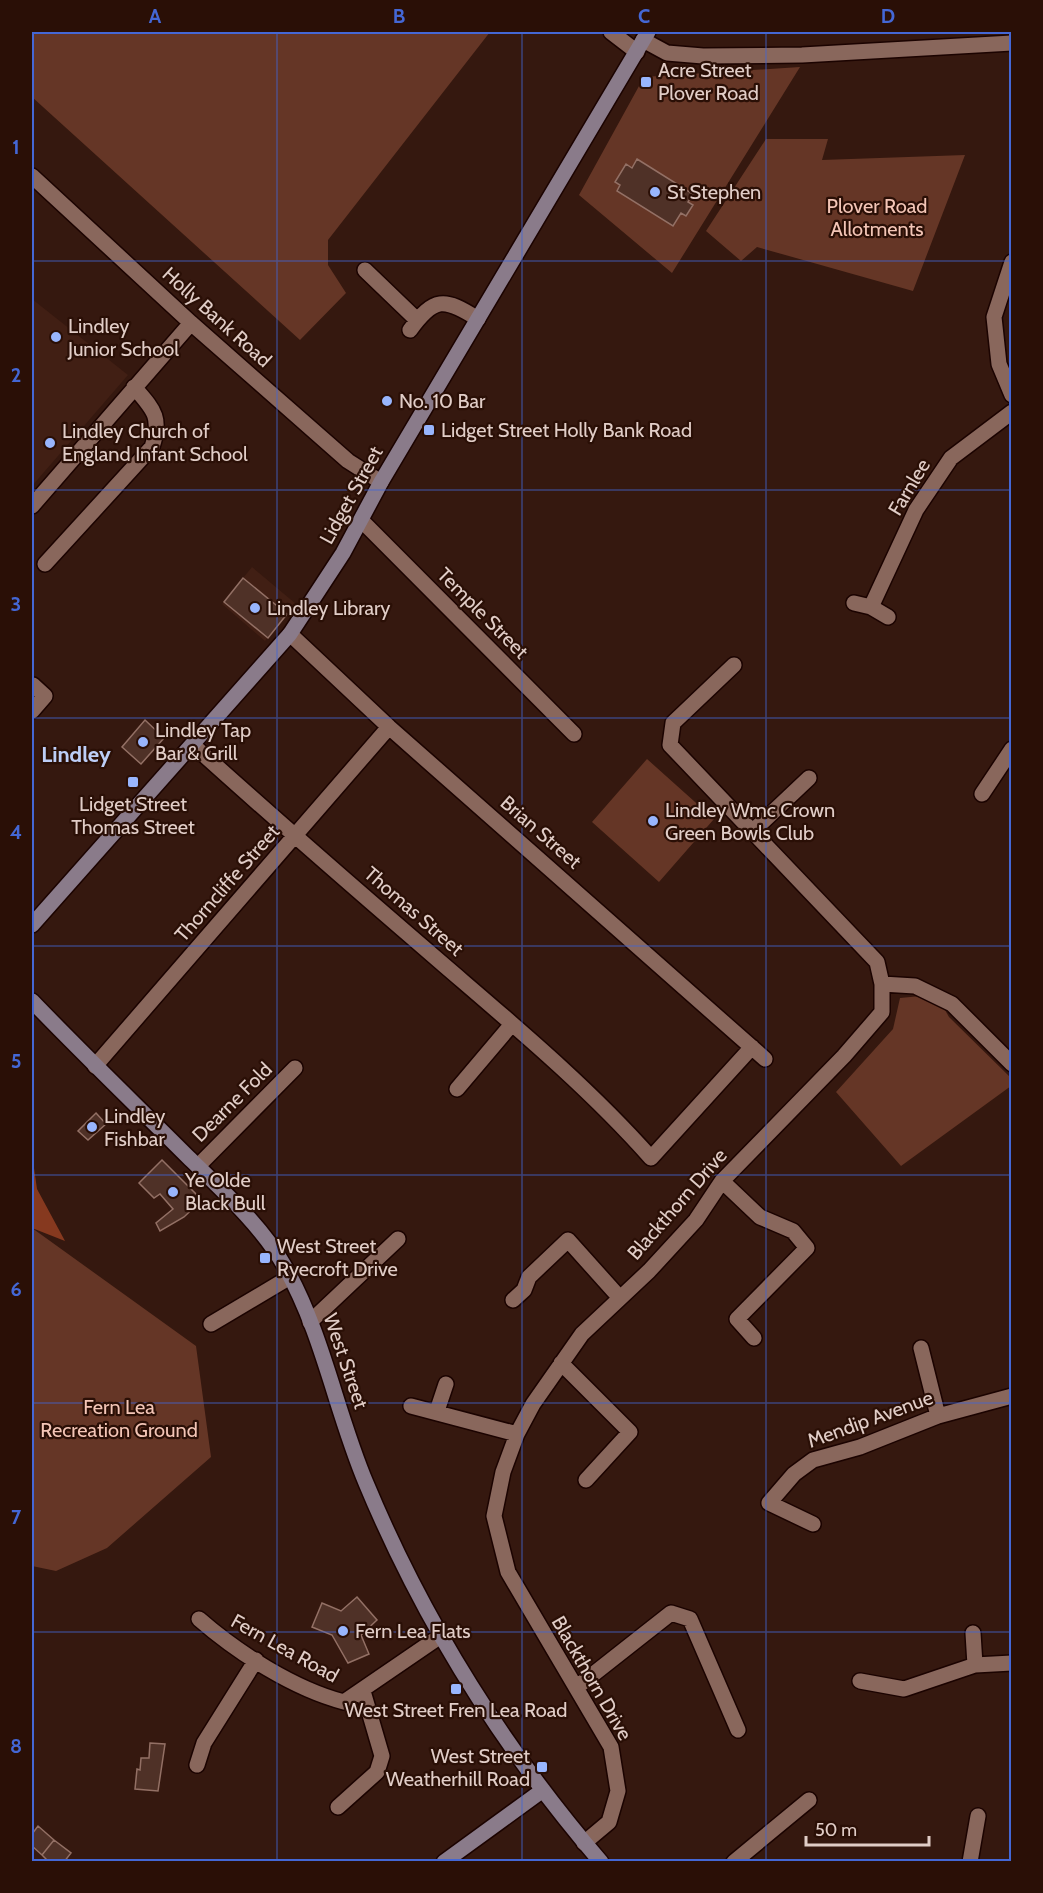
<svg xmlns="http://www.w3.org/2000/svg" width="1043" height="1893" font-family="Cabin,sans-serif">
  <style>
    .built { fill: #411f14 }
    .green { fill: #653626 }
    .forest { fill: #86391f }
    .building { fill: #4f3127; stroke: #937065; stroke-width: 1.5 }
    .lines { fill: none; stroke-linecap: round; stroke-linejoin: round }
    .street-casing { stroke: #1b0300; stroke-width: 18 }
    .secondary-casing { stroke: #1b0300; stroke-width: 18 }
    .street { stroke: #89675c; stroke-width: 15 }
    .secondary { stroke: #8a7b8a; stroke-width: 15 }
    .grid { fill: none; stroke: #4467d5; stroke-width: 1.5; stroke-opacity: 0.55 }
    .poi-dot { fill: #98b5fd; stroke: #2a0f06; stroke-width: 2 }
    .labels { text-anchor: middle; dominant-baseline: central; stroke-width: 4.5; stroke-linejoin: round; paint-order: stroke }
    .poi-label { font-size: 20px; fill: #e1cdc7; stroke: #2a0f06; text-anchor: start }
    .park-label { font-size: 20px; fill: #f3c5b6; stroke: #2a0f06 }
    .street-label { font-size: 20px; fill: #e1cdc7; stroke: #2a0f06 }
    .quarter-label { font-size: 22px; font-weight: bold; fill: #bdcef7; stroke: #2a0f06 }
    .neatline { fill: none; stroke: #4467d5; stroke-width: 2 }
    .grid-label { font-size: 20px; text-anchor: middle; font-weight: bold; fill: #4467d5 }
  </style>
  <rect width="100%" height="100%" fill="#35180f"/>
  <path class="built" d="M32,299L128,375L32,486Z
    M252,567L296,604L265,641L222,604Z"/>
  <path class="green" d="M32,32H490L328,240V265L346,293L300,340L32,97Z
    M800,67L672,273L579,195L644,77Z
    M766,139H828L822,160L965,155L913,291L757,247L741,261L706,231Z
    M647,759L714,819L659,882L592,822Z
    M921,996L941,1003L949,1017L1011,1078V1086L901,1166L836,1092L893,1029L900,998Z
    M32,1228L196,1346L211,1457L107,1548L56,1571L32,1566Z"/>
  <path class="forest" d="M32,1154L37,1189L65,1241L32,1228Z"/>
  <path class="building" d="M637,159L693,194L688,202L693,205L686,216L681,213L673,226L617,191L620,185L615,182L626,164L632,168Z
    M243,578L287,614L268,638L224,602Z
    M145,720L164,738L141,764L122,747Z
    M96,1113L106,1124L88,1140L78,1131Z
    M162,1160L202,1200L184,1217L160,1231L156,1223L173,1209L160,1194L154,1198L139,1183Z
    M357,1597L377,1620L361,1635L369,1654L348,1663L332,1635L312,1627L322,1603L341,1611Z
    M150,1743L165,1744L158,1791L135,1789L137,1769L140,1770L141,1758H149Z
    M38,1826L54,1840L42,1855L32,1846V1834Z
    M54,1840L71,1853L64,1862H49L42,1855Z"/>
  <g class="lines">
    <g class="street-casing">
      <path id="street" d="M611,32L637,52
        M643,40L667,53L703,56L802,55L1012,43
        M32,176L191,323L348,461L381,482
        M1012,262L994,317L999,364L1012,395
        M365,270L417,320
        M410,330C434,297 444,297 478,319
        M32,506L191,323
        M362,521L574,734
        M45,564L152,447C162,417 154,410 134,387
        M854,603L871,607L916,510L951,458L1012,412
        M871,607L888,617
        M290,634L389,727L765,1059
        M32,711L45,696L33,685
        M193,745C276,820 360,893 445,966C516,1027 589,1088 651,1158L752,1047
        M982,794L1012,749
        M754,830L809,778
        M882,984L915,986L952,1004L1012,1064
        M95,1066L389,727
        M457,1089L512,1024
        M198,1166L295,1068
        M722,1181L760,1217L793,1231L807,1248L737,1319L754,1338
        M513,1300L524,1290L529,1277L568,1240L620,1298
        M310,1322L398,1239
        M211,1324L290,1277
        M921,1348L938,1416
        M561,1363L630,1432L586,1480
        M411,1406L517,1434
        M437,1411L446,1384
        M813,1524L769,1503L794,1474L813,1460L860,1447L938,1416L1012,1396
        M199,1619C238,1653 294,1689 344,1702L442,1635
        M973,1633L975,1665
        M860,1681L904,1689L975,1665L1012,1663
        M577,1687L671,1613L690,1619L738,1730
        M197,1765L204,1743L256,1660
        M338,1807L377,1772L382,1756L363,1691
        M584,1843L609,1822L618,1791L611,1747L508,1572L494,1516L503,1472L517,1434L533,1404L582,1334L649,1271L696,1220L722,1181L844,1056L882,1012V984L877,962L670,745L673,723L734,665
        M734,1862L809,1800
        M970,1862L978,1816"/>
    </g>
    <g class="secondary-casing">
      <path id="secondary" d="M32,925L290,634L343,553L381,482L648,32
        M32,1001C83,1054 136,1105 188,1157C220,1188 263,1227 285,1267C323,1334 336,1412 366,1483C423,1620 504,1749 601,1862
        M444,1862L543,1790"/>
    </g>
    <use href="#street" class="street"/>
    <use href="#secondary" class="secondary"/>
  </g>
  <path class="grid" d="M277,32V1862M522,32V1862M766,32V1862M32,261H1012M32,490H1012M32,718H1012M32,946H1012M32,1175H1012M32,1403H1012M32,1632H1012"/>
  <g class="poi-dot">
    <rect x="640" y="76" width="12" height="12" rx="3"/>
    <circle cx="655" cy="192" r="6"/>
    <circle cx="56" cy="337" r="6"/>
    <circle cx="387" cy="401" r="6"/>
    <rect x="423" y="424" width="12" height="12" rx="3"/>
    <circle cx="50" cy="443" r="6"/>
    <circle cx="255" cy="608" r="6"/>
    <circle cx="143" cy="742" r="6"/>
    <rect x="127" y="776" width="12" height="12" rx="3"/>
    <circle cx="653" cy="821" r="6"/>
    <circle cx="92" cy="1127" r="6"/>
    <circle cx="173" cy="1192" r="6"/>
    <rect x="259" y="1252" width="12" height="12" rx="3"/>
    <circle cx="343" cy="1631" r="6"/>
    <rect x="450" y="1683" width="12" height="12" rx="3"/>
    <rect x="536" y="1761" width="12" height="12" rx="3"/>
  </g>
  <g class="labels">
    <g class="poi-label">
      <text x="658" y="70">Acre Street<tspan x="658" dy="23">Plover Road</tspan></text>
      <text x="667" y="192">St Stephen</text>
      <text x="68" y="326">Lindley<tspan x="68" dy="23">Junior School</tspan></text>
      <text x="399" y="401">No. 10 Bar</text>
      <text x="441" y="430">Lidget Street Holly Bank Road</text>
      <text x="62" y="431">Lindley Church of<tspan x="62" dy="23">England Infant School</tspan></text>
      <text x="267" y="608">Lindley Library</text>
      <text x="155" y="730">Lindley Tap<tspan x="155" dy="23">Bar &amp; Grill</tspan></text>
      <text x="133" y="804" text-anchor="middle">Lidget Street<tspan x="133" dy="23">Thomas Street</tspan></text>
      <text x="665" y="810">Lindley Wmc Crown<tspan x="665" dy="23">Green Bowls Club</tspan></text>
      <text x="104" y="1116">Lindley<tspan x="104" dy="23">Fishbar</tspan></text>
      <text x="185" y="1180">Ye Olde<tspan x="185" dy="23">Black Bull</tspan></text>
      <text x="277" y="1246">West Street<tspan x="277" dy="23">Ryecroft Drive</tspan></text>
      <text x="355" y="1631">Fern Lea Flats</text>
      <text x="456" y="1710" text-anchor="middle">West Street Fren Lea Road</text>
      <text x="530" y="1756" text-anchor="end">West Street<tspan x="530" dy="23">Weatherhill Road</tspan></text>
    </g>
    <g class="park-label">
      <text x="877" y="206">Plover Road<tspan x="877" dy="23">Allotments</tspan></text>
      <text x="119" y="1407">Fern Lea<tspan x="119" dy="23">Recreation Ground</tspan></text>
    </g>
    <g class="street-label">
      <text transform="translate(217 317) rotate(42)">Holly Bank Road</text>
      <text transform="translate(909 487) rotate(-59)">Farnlee</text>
      <text transform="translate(351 495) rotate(-61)">Lidget Street</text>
      <text transform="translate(483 613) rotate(45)">Temple Street</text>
      <text transform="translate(541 832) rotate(41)">Brian Street</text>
      <text transform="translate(227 883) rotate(-49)">Thorncliffe Street</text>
      <text transform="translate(414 911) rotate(41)">Thomas Street</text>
      <text transform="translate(232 1102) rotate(-45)">Dearne Fold</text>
      <text transform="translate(677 1204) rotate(-49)">Blackthorn Drive</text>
      <text transform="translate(346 1361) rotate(71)">West Street</text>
      <text transform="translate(870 1419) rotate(-20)">Mendip Avenue</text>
      <text transform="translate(285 1648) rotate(29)">Fern Lea Road</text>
      <text transform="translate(592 1678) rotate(60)">Blackthorn Drive</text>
    </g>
    <g class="quarter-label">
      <text x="76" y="754">Lindley</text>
    </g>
  </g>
  <rect width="1043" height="1893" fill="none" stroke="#2a0f06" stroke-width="66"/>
  <path d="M806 1836v9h123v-9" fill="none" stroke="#e1cdc7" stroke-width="3"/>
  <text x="815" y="1836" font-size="18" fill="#e1cdc7" stroke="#2a0f06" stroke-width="4.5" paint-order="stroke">50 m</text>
  <rect x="33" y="33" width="977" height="1827" class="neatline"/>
  <g class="grid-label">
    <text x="155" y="23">A</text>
    <text x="399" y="23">B</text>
    <text x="644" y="23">C</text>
    <text x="888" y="23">D</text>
    <text x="16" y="154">1</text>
    <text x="16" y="382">2</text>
    <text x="16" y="611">3</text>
    <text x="16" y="839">4</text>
    <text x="16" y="1068">5</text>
    <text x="16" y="1296">6</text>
    <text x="16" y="1524">7</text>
    <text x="16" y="1753">8</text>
  </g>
</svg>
